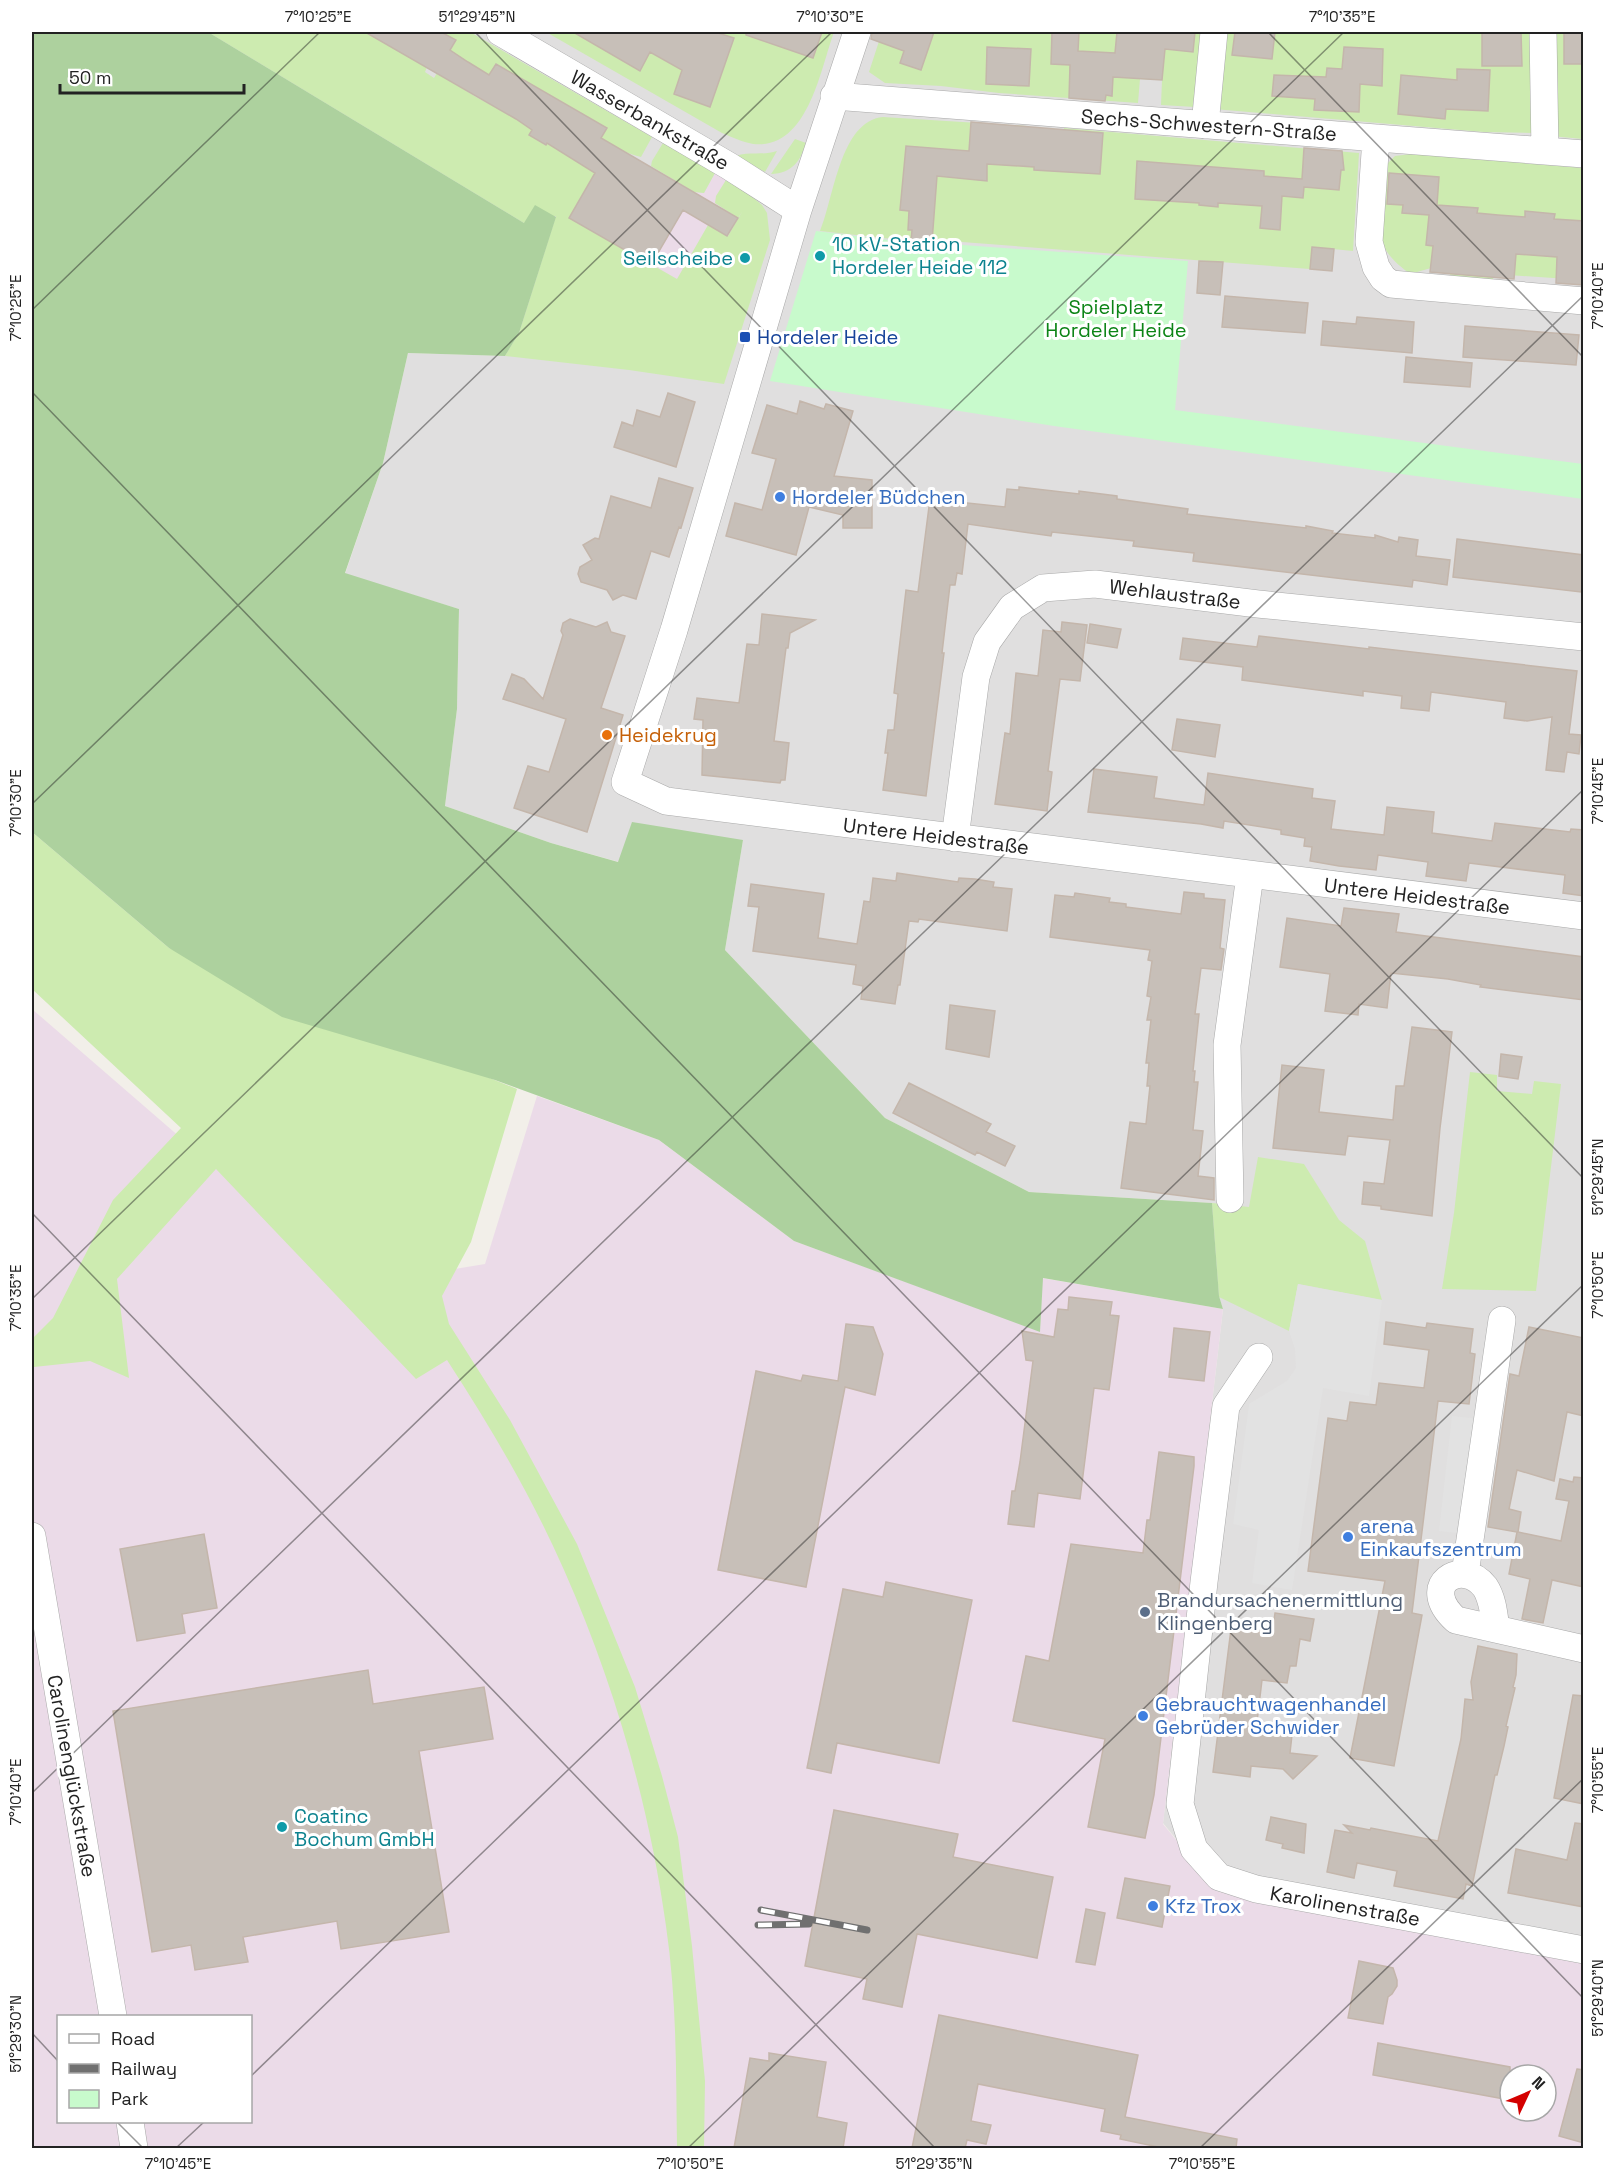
<svg xmlns="http://www.w3.org/2000/svg" width="1615" height="2180" font-family="'Space Grotesk',sans-serif">
  <style>
    .residential { fill: #e0dfdf }
    .industrial { fill: #ebdbe8; fill-rule: evenodd }
    .grass { fill: #cdebb0 }
    .forest { fill: #add19e }
    .park { fill: #c8facc }
    .parking { fill: #e2e2e2 }
    .building { fill: #c7bfb8; stroke: #c4b6ab; stroke-width: 1.5 }
    .lines { fill: none; stroke-linecap: round; stroke-linejoin: round }
    .minor-casing { stroke: #a9a9a9; stroke-width: 28 }
    .minor { stroke: #fff; stroke-width: 27 }
    .rail-casing { stroke: #707070; stroke-width: 7 }
    .rail { stroke: #fff; stroke-width: 4.5; stroke-dasharray: 14; stroke-linecap: butt }
    .ticks { fill: none; stroke: #222; stroke-width: 1.5; stroke-opacity: 0.45 }
    .culture-dot { fill: #0f9aa8; stroke: #fff; stroke-width: 2 }
    .transit-dot { fill: #1a4fb4; stroke: #fff; stroke-width: 2 }
    .shop-dot { fill: #3f7fe0; stroke: #fff; stroke-width: 2 }
    .food-dot { fill: #e8710a; stroke: #fff; stroke-width: 2 }
    .service-dot { fill: #5c6f8a; stroke: #fff; stroke-width: 2 }
    .labels { text-anchor: middle; dominant-baseline: central; stroke-width: 6; stroke-linejoin: round; paint-order: stroke }
    .street-label { font-size: 20px; fill: #222; stroke: #fff }
    .culture-label { font-size: 20px; fill: #0d838f; stroke: #fff; text-anchor: start }
    .park-label { font-size: 20px; fill: #0c8416; stroke: #fff }
    .transit-label { font-size: 20px; fill: #164399; stroke: #fff; text-anchor: start }
    .shop-label { font-size: 20px; fill: #366cbe; stroke: #fff; text-anchor: start }
    .food-label { font-size: 20px; fill: #c56008; stroke: #fff; text-anchor: start }
    .service-label { font-size: 20px; fill: #4e5e75; stroke: #fff; text-anchor: start }
    .neatline { fill: none; stroke: #222; stroke-width: 2 }
    .ticks-label { font-size: 15px; text-anchor: middle; fill: #222 }
  </style>
  <rect width="100%" height="100%" fill="#f2efe9"/>
  <path class="residential" d="M208,32H1583V1964L1219,1892L1163,1823L1223,1309L1219,1297L1212,1203L1029,1192L885,1118L725,950L743,840L619,862L551,843L445,806L457,709L459,609L345,574L383,463L408,353L506,356L524,223Z"/>
  <path class="industrial" d="M734,169L726,180L715,203L719,207L677,280L651,265L694,192L704,193L715,173Z
    M32,1009L352,1286L485,1264L537,1096L659,1140L794,1241L1040,1331L1042,1278L1223,1309L1163,1824L1219,1892L1583,1964V2148H32ZM58,2016H250V2122H58ZM1510,2075H1546V2111H1510Z"/>
  <path class="grass" d="M208,32H365L382,41L387,32H409L398,51L427,67L425,72L434,78L456,41L441,32H470L652,137L641,157C626,154 614,145 600,141L607,128L496,64L489,75L457,55L444,77L476,97L533,127L529,135L545,145L549,138L601,164L614,243L677,279L708,225L728,236L742,212L738,218L715,203L716,196L726,180L751,196L762,205L767,213L770,240L724,384L629,370L505,356L519,333L556,216L524,223Z
    M546,32H834C820,70 808,150 753,144C742,142 732,137 722,133Z
    M882,32H1204L1195,107L1161,105L1162,80L1140,79L1138,103L999,93L941,86L885,83L869,72Z
    M1223,32H1533L1534,133L1484,132L1214,109Z
    M1550,32H1583V139L1551,136Z
    M883,117L1027,126L1026,149L1063,135L1064,128L1359,153L1353,251L1312,247L1310,269L949,241L928,243L820,231C834,198 840,121 883,117Z
    M795,139L806,143C800,162 792,173 771,174Z
    M663,143L715,173L704,193L694,192L651,166L652,161Z
    M777,151L765,172L736,156C749,151 763,156 777,151Z
    M1411,154L1583,168V280L1494,274L1492,284L1450,281V271L1431,268L1410,274C1400,266 1389,258 1384,246C1378,231 1386,183 1387,164L1395,156Z
    M32,832L169,948L517,1089L471,1242L442,1296L449,1324L510,1420L577,1544L635,1687L662,1776L678,1837L692,1946L705,2081L704,2148H677C676,2075 677,2000 666,1926C649,1804 614,1683 564,1570C532,1497 490,1426 447,1360L416,1379L216,1169L117,1279L129,1378L90,1361L34,1367L32,1339L53,1318L113,1200L181,1128L32,989Z
    M1470,1072L1497,1075V1091L1532,1094L1534,1081L1561,1084L1536,1291L1442,1289L1454,1213Z
    M1258,1157L1304,1164L1339,1220L1365,1241L1382,1300L1298,1284L1289,1331L1219,1297L1212,1203L1249,1207Z"/>
  <path class="forest" d="M32,32H208L524,223L535,205L556,217L519,333L505,356L408,353L383,463L345,573L459,609L457,709L445,806L551,843L618,862L632,822L743,840L725,950L885,1118L1029,1192L1212,1203L1219,1296L1223,1309L1043,1278L1040,1332L794,1241L659,1140L495,1080L282,1017L169,948L32,832Z"/>
  <path class="park" d="M816,231L929,245L949,244L1188,261L1175,410L1583,464V499L1054,426L770,381Z"/>
  <path class="parking" d="M1298,1284L1382,1300L1369,1396L1323,1388L1292,1590L1252,1583L1259,1530L1233,1524L1249,1404L1287,1381L1296,1368L1295,1349L1289,1331Z
    M1452,1416L1480,1419L1467,1534L1439,1531Z"/>
  <path class="building" d="M365,32H441L456,40L450,50L468,62L489,75L496,64L607,128L601,138L738,218L727,236L683,210L651,265L569,218L595,173L547,143L546,145L529,135L532,130L516,119Z
    M573,32H715L734,38L710,107L674,94L682,70L650,52L640,71Z
    M746,32H822L813,58L746,35Z
    M872,32H934L921,70L900,63L904,51L871,39Z
    M1052,32H1079L1078,51L1115,53L1117,32H1195L1193,52L1165,49L1162,80L1113,77L1112,96L1106,95L1105,101L1069,98L1070,65L1051,64Z
    M1235,32H1275L1272,59L1232,55Z
    M1482,32H1521L1522,66H1482Z
    M1564,32H1584V64H1564Z
    M987,47L1031,49L1029,86L986,84Z
    M1344,47L1383,49L1382,86L1360,84L1359,112L1314,110L1315,99L1272,96L1274,75L1326,77L1327,68L1342,69Z
    M1457,69L1490,70L1488,111L1446,109L1445,119L1398,114L1401,75L1457,80Z
    M971,122L1103,133L1100,174L1034,170V167L987,164V181L937,176L932,242L911,241L912,230H908L909,211L900,210L906,146L969,151Z
    M1304,148L1342,151L1344,170H1341L1339,190L1304,187L1303,198L1282,196L1280,230L1260,228L1262,206L1218,203V207L1199,205V203L1135,199L1137,161L1264,171V176L1302,179Z
    M1389,173L1439,177L1437,205L1478,208L1477,213L1498,215L1525,217V211L1555,214L1554,219L1584,221V285L1556,283L1557,257L1516,254L1514,279L1430,272L1433,246L1426,245L1429,215L1402,213L1403,205L1387,204Z
    M1312,247L1334,249L1332,271L1310,269Z
    M1199,261L1223,262L1220,295L1197,293Z
    M1225,296L1308,303L1305,333L1222,327Z
    M1357,317L1414,322L1412,353L1321,345L1323,321L1356,324Z
    M1465,326L1579,335L1576,365L1463,357Z
    M1406,357L1472,363L1470,387L1404,382Z
    M668,393L695,402L676,467L614,447L622,422L633,426L637,410L660,417Z
    M800,401L824,409L826,404L853,411L834,476L872,480V528H843V515L809,507L796,555L726,536L735,503L762,510L776,459L752,453L767,405L797,414Z
    M659,478L693,488L681,528L679,527L669,557L651,551L636,599L623,595L613,600L607,590L581,582L578,574L580,567L592,560L583,545L595,538L599,539L611,496L651,508Z
    M1019,487L1079,494V491L1117,496V499L1188,509L1187,514L1306,528V526L1333,531L1332,533L1375,538V535L1398,542L1399,537L1418,540L1416,556L1450,560L1447,585L1413,580L1412,587L1193,561L1194,553L1133,546L1134,541L1052,532L1051,536L968,524L962,574L957,573L955,585H950L942,653H944L926,796L883,790L888,753H885L888,730H894L898,694L894,693L906,590L918,592L930,499L1005,507L1007,489L1019,490Z
    M1457,539L1584,555V582L1581,592L1453,577Z
    M762,614L815,620L790,633L788,648H786L774,741L789,743L785,780H781L780,783L702,775L703,720L694,719L697,698L739,703L747,644L759,645Z
    M570,619L596,627L607,622L611,632L625,636L601,708L623,715L587,832L514,808L528,766L549,772L566,719L503,699L512,674L524,679L543,699L563,635L561,631L563,623Z
    M1062,622L1087,625L1080,681L1060,679L1048,771L1052,772L1047,811L995,804L1005,733L1010,734L1016,673L1038,676L1043,630L1061,632Z
    M1090,624L1121,629L1117,648L1087,643Z
    M1259,636L1369,649V647L1577,671L1569,734L1581,735L1579,754L1567,752L1564,772L1546,770L1552,717L1527,721L1504,718L1506,702L1431,692L1429,711L1401,708L1402,696L1363,691V696L1242,680L1243,667L1180,659L1183,638L1257,647Z
    M1177,719L1220,725L1215,757L1172,750Z
    M1094,769L1157,777L1154,798L1204,805L1208,773L1313,789L1312,798L1335,801L1331,829L1384,835L1387,807L1434,812L1432,833L1492,841L1495,823L1570,832L1571,829L1584,830V896L1563,893L1565,875L1469,863L1466,881L1426,876L1428,862L1378,855L1376,870L1339,866L1310,861L1312,847L1304,846L1305,838L1281,834V830L1224,821L1223,828L1201,824L1088,812Z
    M897,873L958,882L959,878L975,879L994,882L993,887L1012,889L1007,931L919,919L918,922L909,921L900,985H898L895,1004L861,999L863,986L853,984L856,965L753,951L759,907L748,906L751,884L824,894L818,938L857,944L864,901L870,902L873,878L896,881Z
    M1184,892L1204,894V898L1225,900L1220,948L1224,949L1221,970L1201,968L1195,1014H1199L1193,1071H1195L1194,1082H1198L1193,1130L1203,1131L1198,1176L1214,1178V1200L1121,1188L1130,1122L1146,1124L1150,1086H1147L1149,1063H1146L1151,1020H1147L1151,997L1147,996L1152,961L1148,960L1150,950L1050,937L1055,895L1074,897L1075,893L1110,898L1109,902L1126,904V907L1181,914Z
    M1344,908L1399,914L1396,932L1584,957V1000L1480,987L1481,985L1448,979L1391,973L1387,1008L1359,1004L1358,1015L1325,1011L1330,974L1280,967L1287,918L1341,926Z
    M950,1005L995,1011L989,1057L946,1049Z
    M1412,1027L1452,1032L1440,1128L1432,1216L1381,1209V1206L1362,1204L1364,1182L1384,1184L1390,1140L1348,1136L1345,1155L1273,1148L1282,1065L1324,1070L1319,1112L1393,1120L1396,1086H1404Z
    M1501,1054L1522,1057L1518,1079L1499,1076Z
    M909,1083L991,1124L986,1132L1015,1146L1005,1166L977,1152L975,1155L893,1113Z
    M1069,1297L1112,1302L1110,1315L1119,1316L1109,1390L1094,1388L1080,1499L1038,1493L1034,1527L1008,1524L1012,1491H1015L1020,1462L1033,1361L1026,1360L1022,1331L1054,1337L1058,1309L1068,1310Z
    M1386,1322L1426,1328L1427,1323L1473,1329L1470,1353L1475,1354L1469,1404L1438,1401L1412,1613L1422,1615L1394,1766L1350,1758L1385,1581L1308,1571L1328,1418L1347,1421L1350,1402L1376,1405L1379,1383L1424,1388L1429,1350L1384,1344Z
    M846,1324L873,1327L883,1354L875,1395L845,1387L806,1587L718,1570L756,1371L801,1381L803,1375L838,1381Z
    M1529,1327L1584,1338V1416L1567,1412L1554,1481L1517,1470L1509,1509L1521,1512L1518,1532L1561,1541L1569,1501L1556,1499L1560,1479L1573,1482L1574,1477L1584,1478V1587L1552,1580L1543,1623L1522,1619L1530,1579L1509,1574L1517,1532L1488,1527L1510,1374L1519,1376Z
    M1174,1328L1210,1332L1204,1381L1169,1377Z
    M1159,1452L1194,1457V1466L1154,1795L1145,1838L1088,1827L1105,1739L1013,1721L1026,1656L1049,1661L1071,1544L1143,1553L1147,1520H1150Z
    M204,1534L217,1608L182,1614L185,1633L137,1641L120,1549Z
    M886,1582L972,1600L939,1763L837,1743L831,1773L807,1768L843,1589L883,1597Z
    M1275,1613L1314,1619L1310,1641L1300,1639L1296,1666H1290L1287,1683L1262,1680L1256,1730L1292,1735L1290,1753L1317,1756L1293,1779L1283,1769L1251,1766L1250,1777L1213,1772L1231,1629L1272,1634Z
    M1478,1646L1517,1654L1516,1675L1513,1687L1515,1688L1506,1726L1508,1727L1504,1746L1497,1775H1495L1472,1886L1466,1884L1463,1899L1394,1886L1397,1871L1357,1863L1354,1878L1327,1872L1335,1830L1352,1833L1344,1825L1370,1830L1371,1828L1438,1841L1461,1739L1465,1699L1473,1700L1471,1682Z
    M368,1670L373,1704L484,1687L493,1739L419,1751L449,1932L341,1949L337,1921L243,1937L248,1962L195,1970L191,1945L152,1952L113,1711Z
    M1573,1695L1584,1696V1804L1554,1798Z
    M834,1810L958,1834L953,1857L1053,1877L1037,1958L917,1934L902,2007L863,1999L867,1979L805,1966Z
    M1271,1817L1306,1824L1304,1853L1282,1848L1283,1844L1266,1840Z
    M1575,1823L1584,1824V1907L1508,1893L1516,1849L1567,1860Z
    M1125,1878L1170,1886L1162,1927L1117,1918Z
    M1086,1909L1105,1913L1095,1965L1076,1962Z
    M1359,1961L1393,1968L1397,1980V1986L1392,1994L1388,1997L1383,2024L1348,2018Z
    M939,2015L1138,2055L1125,2117L1237,2139L1236,2148H1163L1120,2139L1121,2135L1101,2131L1105,2109L978,2084L971,2121L991,2125L986,2144L967,2140L965,2148H912Z
    M1378,2043L1510,2067V2100L1373,2075Z
    M769,2053L826,2062L817,2117L847,2123L843,2148H734L750,2058L769,2061Z
    M1577,2069L1584,2070V2143L1559,2136Z"/>
  <g class="lines">
    <g class="minor-casing">
      <path id="minor" d="M500,32L729,166L798,210
        M857,32L798,210L674,630L625,782L666,801L1584,916
        M1543,32L1545,151
        M834,96L1584,154
        M1205,125L1214,32
        M1376,138L1369,242L1376,267L1383,278L1391,284L1584,301
        M955,838L976,677L987,642L1012,607L1043,588L1095,584L1258,604L1584,637
        M1230,1199L1227,1045L1250,875
        M1259,1357L1226,1406L1204,1582L1180,1804L1194,1849L1219,1877L1256,1889L1584,1950
        M32,1536L113,2016
        M1465,1574L1502,1320
        M1496,1629C1494,1615 1493,1599 1485,1587C1462,1557 1417,1585 1456,1620L1584,1649
        M130,2122L134,2148"/>
    </g>
    <use href="#minor" class="minor"/>
    <g class="rail-casing">
      <path id="rail" d="M761,1910L867,1930
        M758,1925L809,1924"/>
    </g>
    <use href="#rail" class="rail"/>
  </g>
  <path class="ticks" d="M475,32L1584,1179M1268,32L1584,358M32,310L320,32M32,392L1584,1999M32,804L832,32M32,1213L935,2148M32,1299L1344,32M32,1793L1584,295M32,2033L58,2061M250,2077L1584,789M117,2122L143,2148M176,2148L204,2122M688,2148L1584,1284M1200,2148L1584,1778"/>
  <g class="culture-dot">
    <circle cx="820" cy="256" r="6"/>
    <circle cx="745" cy="258" r="6"/>
    <circle cx="282" cy="1827" r="6"/>
  </g>
  <rect class="transit-dot" x="739" y="331" width="12" height="12" rx="3"/>
  <g class="shop-dot">
    <circle cx="780" cy="497" r="6"/>
    <circle cx="1348" cy="1537" r="6"/>
    <circle cx="1143" cy="1716" r="6"/>
    <circle cx="1153" cy="1906" r="6"/>
  </g>
  <circle class="food-dot" cx="607" cy="735" r="6"/>
  <circle class="service-dot" cx="1145" cy="1612" r="6"/>
  <g class="labels">
    <g class="street-label">
      <text transform="translate(650 120) rotate(30)">Wasserbankstraße</text>
      <text transform="translate(1209 125) rotate(4)">Sechs-Schwestern-Straße</text>
      <text transform="translate(1175 594) rotate(7)">Wehlaustraße</text>
      <text transform="translate(936 836) rotate(7)">Untere Heidestraße</text>
      <text transform="translate(1417 896) rotate(7)">Untere Heidestraße</text>
      <text transform="translate(72 1776) rotate(80)">Carolinenglückstraße</text>
      <text transform="translate(1345 1906) rotate(10)">Karolinenstraße</text>
    </g>
    <g class="culture-label">
      <text x="832" y="244">10 kV-Station<tspan x="832" dy="23">Hordeler Heide 112</tspan></text>
      <text x="733" y="258" text-anchor="end">Seilscheibe</text>
      <text x="294" y="1816">Coatinc<tspan x="294" dy="23">Bochum GmbH</tspan></text>
    </g>
    <g class="park-label">
      <text x="1116" y="307">Spielplatz<tspan x="1116" dy="23">Hordeler Heide</tspan></text>
    </g>
    <g class="transit-label">
      <text x="757" y="337">Hordeler Heide</text>
    </g>
    <g class="shop-label">
      <text x="792" y="497">Hordeler Büdchen</text>
      <text x="1360" y="1526">arena<tspan x="1360" dy="23">Einkaufszentrum</tspan></text>
      <text x="1155" y="1704">Gebrauchtwagenhandel<tspan x="1155" dy="23">Gebrüder Schwider</tspan></text>
      <text x="1165" y="1906">Kfz Trox</text>
    </g>
    <g class="food-label">
      <text x="619" y="735">Heidekrug</text>
    </g>
    <g class="service-label">
      <text x="1157" y="1600">Brandursachenermittlung<tspan x="1157" dy="23">Klingenberg</tspan></text>
    </g>
  </g>
  <rect width="1615" height="2180" fill="none" stroke="#ffffff" stroke-width="66"/>
  <rect x="57" y="2015" width="195" height="108" fill="#ffffff" stroke="#a7a7a7" stroke-width="1.5"/>
  <rect x="69" y="2034" width="30" height="9" fill="#ffffff" stroke="#a7a7a7" stroke-width="1.5"/>
  <text x="111" y="2045" font-size="18" fill="#222222">Road</text>
  <rect x="69" y="2064" width="30" height="9" fill="#707070" stroke="#a7a7a7" stroke-width="1.5"/>
  <text x="111" y="2075" font-size="18" fill="#222222">Railway</text>
  <rect x="69" y="2090" width="30" height="18" fill="#c8facc" stroke="#a7a7a7" stroke-width="1.5"/>
  <text x="111" y="2105" font-size="18" fill="#222222">Park</text>
  <g transform="translate(1528 2093) rotate(46)"><circle r="28" fill="#ffffff" stroke="#a7a7a7" stroke-width="1.5"/>
  <path d="M0-4.5L10 22L0 15L-10 22Z" fill="#d40000"/>
  <text y="-9" font-size="16" font-weight="bold" text-anchor="middle" fill="#222222">N</text>
  </g>
  <path d="M60 84v9h184v-9" fill="none" stroke="#222222" stroke-width="3"/>
  <text x="69" y="84" font-size="18" fill="#222222" stroke="#ffffff" stroke-width="4.5" paint-order="stroke">50 m</text>
  <rect x="33" y="33" width="1549" height="2114" class="neatline"/>
  <g class="ticks-label">
    <text x="318" y="22">7°10'25"E</text>
    <text x="477" y="22">51°29'45"N</text>
    <text x="830" y="22">7°10'30"E</text>
    <text x="1342" y="22">7°10'35"E</text>
    <text transform="translate(1598 296) rotate(-90)" y="5">7°10'40"E</text>
    <text transform="translate(16 308) rotate(-90)" y="5">7°10'25"E</text>
    <text transform="translate(1598 791) rotate(-90)" y="5">7°10'45"E</text>
    <text transform="translate(16 803) rotate(-90)" y="5">7°10'30"E</text>
    <text transform="translate(1598 1177) rotate(-90)" y="5">51°29'45"N</text>
    <text transform="translate(1598 1285) rotate(-90)" y="5">7°10'50"E</text>
    <text transform="translate(16 1298) rotate(-90)" y="5">7°10'35"E</text>
    <text transform="translate(1598 1780) rotate(-90)" y="5">7°10'55"E</text>
    <text transform="translate(16 1792) rotate(-90)" y="5">7°10'40"E</text>
    <text transform="translate(1598 1998) rotate(-90)" y="5">51°29'40"N</text>
    <text transform="translate(16 2034) rotate(-90)" y="5">51°29'30"N</text>
    <text x="178" y="2169">7°10'45"E</text>
    <text x="690" y="2169">7°10'50"E</text>
    <text x="934" y="2169">51°29'35"N</text>
    <text x="1202" y="2169">7°10'55"E</text>
  </g>
</svg>
